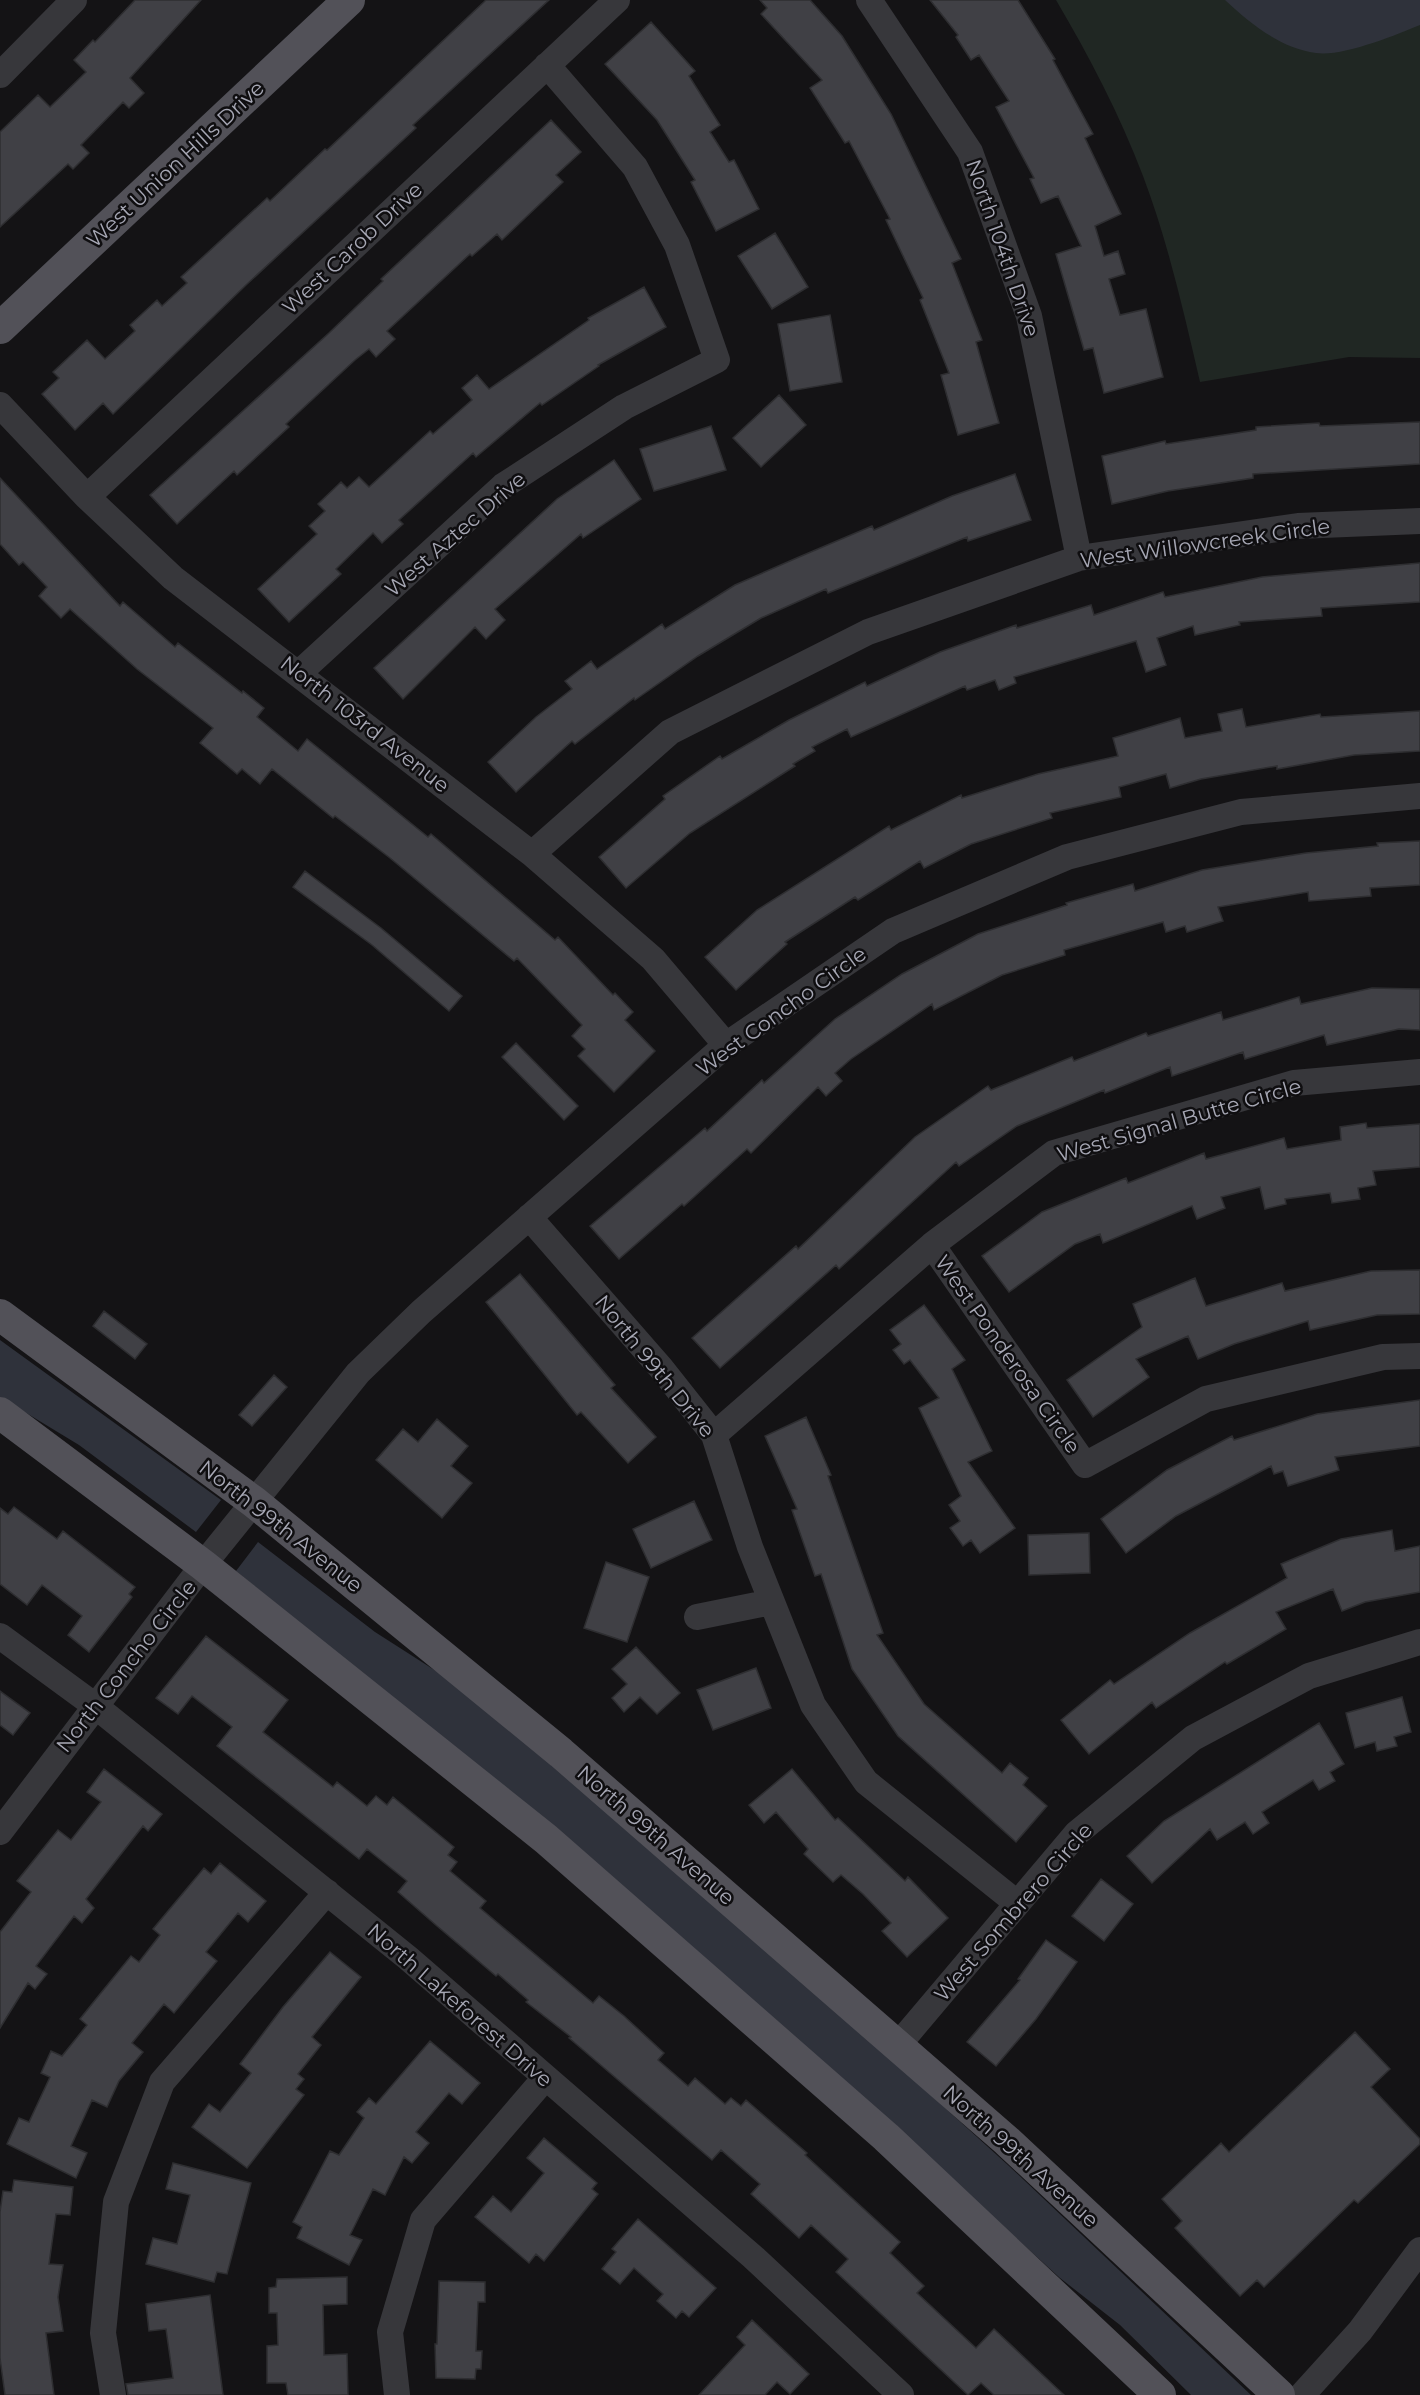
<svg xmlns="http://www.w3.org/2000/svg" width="1420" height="2395" font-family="Montserrat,sans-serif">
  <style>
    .green { fill: #202723 }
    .water { fill: #2f323b }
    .building { fill: #404045; stroke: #2e2e31; stroke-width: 1.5 }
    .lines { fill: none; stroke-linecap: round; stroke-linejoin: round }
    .minor { stroke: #37373b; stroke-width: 26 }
    .major { stroke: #525158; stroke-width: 32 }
    .labels { text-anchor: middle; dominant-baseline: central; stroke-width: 5; stroke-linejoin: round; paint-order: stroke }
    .street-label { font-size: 21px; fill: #a6a7b4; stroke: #0f0e10 }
  </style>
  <rect width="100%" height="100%" fill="#141315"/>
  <path class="green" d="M1056,0H1420V358L1349,357L1200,382C1184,313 1168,242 1143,176C1120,115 1089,56 1056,0Z"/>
  <path class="water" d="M1225,0H1420V25C1396,35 1342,57 1316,53C1280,48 1251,24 1225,0Z
    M0,1340L221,1500L196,1532L79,1445L0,1397Z
    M258,1542L375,1632L450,1680L554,1765L794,1971L1009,2166L1251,2395H1191L1120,2325L1060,2278L915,2146L505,1791L236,1571Z"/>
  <path class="building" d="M135,0H201L130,78L144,93L129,108L123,102L81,145L89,153L73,169L68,164L0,227V132L38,95L50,107L86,72L74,60L93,40L95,42Z
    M486,0H549L413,125L416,128L246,285L113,414L103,403L75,430L42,394L59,378L53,372L87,340L105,359L135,331L130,325L157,300L162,306L187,283L181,277L267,198L270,201L325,149L327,150Z
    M760,0H810L842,36L891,114L961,259L952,263L982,340L976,342L999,423L958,435L941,375L949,373L920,300L923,298L886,220L890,219L849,141L845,143L810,88L822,80L761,14L767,8Z
    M930,0H1018L1055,59L1053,60L1093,134L1085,138L1121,214L1095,226L1104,256L1118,251L1125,274L1109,279L1120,315L1146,309L1163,377L1104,393L1093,348L1084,350L1056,254L1081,246L1058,196L1041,203L1030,179L1034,178L996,107L1009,101L979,55L971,60L956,37L958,35Z
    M651,22L695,71L689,76L720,125L710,132L729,162L734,160L759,209L716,231L691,182L695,180L657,120L605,64Z
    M551,120L581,152L556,175L563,182L502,240L497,234L472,256L470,254L387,331L395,339L376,357L369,349L355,360L286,424L289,427L237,475L234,471L177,524L150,495L329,333L383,281L381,279Z
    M775,233L808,287L772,309L738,256Z
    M644,287L666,327L598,365L599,366L542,405L540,403L476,457L473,453L399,520L403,524L382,543L373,533L336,569L341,574L289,622L258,589L317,534L309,526L325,511L318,504L341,482L347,488L359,477L369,487L430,431L433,434L472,400L462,388L477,375L489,389L589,320L588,318Z
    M830,315L842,382L790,391L778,324Z
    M779,395L806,425L761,467L733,438Z
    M1420,422V464L1253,474V478L1168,491L1112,504L1102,456L1165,441L1166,444L1256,430V427L1319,423L1320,426Z
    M711,426L726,470L654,491L640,449Z
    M614,460L641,499L583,538L581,534L495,609L505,620L486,639L475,627L403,699L374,668L557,499Z
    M1015,474L1031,520L968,541L967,537L828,593L826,589L761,618L698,656L635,700L634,698L575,744L572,741L516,792L488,762L536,717L572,689L565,681L591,661L597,669L662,624L665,629L735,585L799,557L872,526L874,530L952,496Z
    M0,478L120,606L123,602L175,647L178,643L242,693L243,691L264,708L257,717L298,751L307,739L428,837L431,834L555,940L558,937L613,995L615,993L633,1012L625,1020L655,1051L614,1092L578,1056L585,1049L572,1036L582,1025L517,958L514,961L390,858L335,816L333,818L272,769L260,784L242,769L237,774L200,743L213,728L137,669L70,609L61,618L39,596L47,587L23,562L19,565L0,544Z
    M1420,563V602L1321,608L1322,616L1239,622L1240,625L1195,635L1193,626L1157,638L1166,665L1146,672L1136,641L1014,677L1016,683L999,690L995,680L967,690L965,686L851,737L847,729L812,747L815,751L793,764L795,766L690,833L626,888L599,857L665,799L663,796L720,756L722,759L789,720L865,682L867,686L940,652L1016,625L1017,628L1091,605L1094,615L1163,592L1165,597L1262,577Z
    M1242,709L1246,727L1320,714L1321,717L1420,711V751L1354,755L1277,769V766L1201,779L1170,788L1166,774L1119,787L1121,797L1050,813L1052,818L971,844L924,868L920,861L858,900L855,897L785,942L787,944L736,990L705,957L757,910L889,826L891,830L961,795L962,798L1038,774L1118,756L1113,738L1180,718L1185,738L1222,731L1218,714Z
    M1420,841V885L1370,888L1371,896L1309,901L1308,892L1218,907L1223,921L1187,932L1185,926L1166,932L1163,922L1064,950L1065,955L1002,975L934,1010L932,1004L851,1059L835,1073L842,1081L826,1096L818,1087L751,1153L747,1149L684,1206L682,1204L619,1259L590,1226L705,1128L707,1131L762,1080L764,1083L835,1019L902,974L978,934L1067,905L1066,903L1133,884L1135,891L1202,870L1306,853L1378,846L1377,843Z
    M305,871L381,928L462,996L449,1011L372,945L293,887Z
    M1372,988L1420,989V1030L1399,1029L1327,1045L1324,1035L1245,1059L1243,1052L1172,1076L1170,1067L1105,1093L1104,1090L1017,1126L959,1166L956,1162L839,1269L836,1265L720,1368L692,1338L796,1246L798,1249L915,1137L988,1086L991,1090L1072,1057L1074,1061L1146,1033L1148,1036L1221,1012L1223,1020L1299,997L1301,1004Z
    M516,1043L578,1106L564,1120L502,1057Z
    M1366,1123L1367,1128L1420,1124V1167L1373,1171L1376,1185L1358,1188L1360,1199L1332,1203L1330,1193L1285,1199L1286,1204L1265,1209L1260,1187L1221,1197L1225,1208L1197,1219L1192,1206L1103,1243L1100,1234L1075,1244L1009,1292L982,1256L1042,1212L1126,1178L1128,1183L1204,1153L1206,1159L1284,1138L1287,1149L1341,1140L1340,1127Z
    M1420,1270V1314L1377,1315L1310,1330L1308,1321L1234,1344L1198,1359L1188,1336L1136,1359L1149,1377L1093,1417L1067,1380L1142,1327L1133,1304L1195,1278L1206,1306L1282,1283L1285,1291L1371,1271Z
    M520,1274L615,1385L611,1388L656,1437L628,1463L581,1412L577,1415L486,1302Z
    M924,1305L965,1360L952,1369L992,1451L968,1462L1015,1528L980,1553L971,1540L963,1546L950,1528L960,1521L949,1505L961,1496L919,1408L939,1398L910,1360L904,1364L893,1350L901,1344L890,1330Z
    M104,1311L147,1344L135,1359L93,1326Z
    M274,1375L287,1387L252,1426L239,1415Z
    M1420,1400V1446L1335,1457L1339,1470L1288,1486L1283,1471L1274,1474L1271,1466L1176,1516L1126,1553L1101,1519L1167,1470L1232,1436L1234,1440L1317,1414Z
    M806,1417L831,1475L828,1476L883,1633L877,1635L924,1704L1002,1773L1010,1763L1028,1778L1023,1785L1047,1806L1016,1842L898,1736L852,1669L821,1574L815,1576L792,1510L797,1509L765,1436Z
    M437,1419L468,1446L451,1466L472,1483L442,1518L376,1460L403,1429L418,1442Z
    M694,1501L712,1540L651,1568L633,1529Z
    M14,1507L57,1539L63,1531L135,1587L129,1594L132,1597L89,1652L68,1635L82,1616L42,1585L27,1605L0,1584V1508L8,1514Z
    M1392,1530L1395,1551L1420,1546V1592L1365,1602L1342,1611L1333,1589L1276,1612L1286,1629L1227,1664L1225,1662L1156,1708L1152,1702L1089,1754L1061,1720L1110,1680L1114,1684L1190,1633L1287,1578L1281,1564L1341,1539Z
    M1089,1533L1090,1573L1029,1575L1028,1535Z
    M606,1562L649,1577L627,1642L584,1628Z
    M206,1636L288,1700L263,1732L333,1787L337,1782L367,1806L376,1796L387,1805L393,1797L454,1847L448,1855L457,1862L450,1871L486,1901L480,1908L593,2003L599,1996L624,2016L664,2053L658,2060L688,2086L695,2078L725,2104L731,2098L741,2106L746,2100L807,2153L805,2155L900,2242L890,2253L924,2286L917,2293L976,2348L994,2329L1064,2395H994L981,2383L968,2395L836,2272L848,2259L811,2225L799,2238L751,2194L760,2184L721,2150L712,2160L569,2038L571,2037L526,2002L528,2000L498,1974L496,1976L437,1926L398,1892L407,1881L367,1849L359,1859L217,1746L232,1727L192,1696L178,1714L156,1698Z
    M636,1647L680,1693L657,1714L640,1697L624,1712L612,1698L627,1684L612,1669Z
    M756,1668L771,1708L713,1730L697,1690Z
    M0,1691L30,1713L13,1735L0,1725Z
    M1402,1697L1411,1732L1394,1737L1397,1746L1377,1751L1375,1742L1355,1748L1346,1713Z
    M1319,1723L1344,1764L1330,1772L1335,1781L1319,1790L1313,1780L1262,1812L1269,1823L1253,1834L1245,1822L1217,1840L1210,1829L1152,1883L1127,1856L1164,1821Z
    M104,1769L162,1814L148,1831L143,1826L86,1899L94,1908L82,1923L74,1916L36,1966L47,1974L35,1989L28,1983L0,2028V1932L31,1892L17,1881L58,1830L71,1840L101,1802L87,1792Z
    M792,1769L835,1820L838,1818L905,1881L908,1877L948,1918L907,1957L882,1931L891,1923L863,1894L841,1875L833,1882L804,1854L808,1849L776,1812L764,1823L749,1805Z
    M220,1863L266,1901L248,1922L238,1913L206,1952L217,1961L192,1991L174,2013L164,2004L132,2043L143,2052L119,2081L107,2107L92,2100L71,2146L87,2153L76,2178L7,2144L19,2118L29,2122L50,2077L41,2073L51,2051L62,2056L87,2025L80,2019L96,1999L131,1956L139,1962L160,1935L153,1929L204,1868L211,1874Z
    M1101,1879L1133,1904L1104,1941L1072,1916Z
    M1046,1940L1077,1962L1036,2019L996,2066L967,2042L1020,1980L1018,1979Z
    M330,1952L361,1977L312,2037L321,2045L298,2074L304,2079L296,2089L304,2095L247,2168L192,2127L209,2104L220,2112L251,2073L240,2064L283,2007Z
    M1355,2032L1390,2069L1371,2087L1420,2139V2144L1358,2203L1354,2200L1264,2287L1257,2280L1240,2296L1175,2228L1182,2221L1162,2199L1221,2143L1229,2152Z
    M430,2041L480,2083L462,2104L449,2093L416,2132L429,2143L412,2163L404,2157L385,2195L373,2189L350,2235L362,2240L349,2265L297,2238L302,2227L293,2222L330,2151L339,2155L364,2118L357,2112L369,2098L376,2104Z
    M544,2138L597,2183L592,2189L598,2194L544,2261L536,2254L529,2263L475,2217L493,2196L511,2212L544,2173L527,2158Z
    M173,2163L251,2183L227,2274L217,2272L214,2282L146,2264L153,2238L177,2244L190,2195L166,2189Z
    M14,2180L73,2187L70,2215L56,2214L49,2264L63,2265L58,2297L63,2331L46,2333L54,2395H5L0,2358V2212L3,2191L12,2192Z
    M638,2219L716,2288L689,2317L682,2311L676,2318L657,2301L663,2294L634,2268L620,2284L602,2269L616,2252L612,2249Z
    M347,2277V2304L323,2305L324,2355L347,2354L348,2395H288L286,2383H267V2346L278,2345L277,2313H269V2288L276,2287L277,2279Z
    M439,2281L485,2282V2302H478L476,2351H482L481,2369H476L475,2379L436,2378L435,2344H437Z
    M210,2295L223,2395H128L126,2384L173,2378L166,2329L149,2331L146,2304Z
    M752,2320L809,2374L790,2394L777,2382L765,2395H699L745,2345L737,2337Z"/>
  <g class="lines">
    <path class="minor" d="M869,0L970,152L1029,316L1079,558
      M0,75L74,0
      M0,405L87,497L173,578L532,854L653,959L726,1045
      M87,497L617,0
      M299,673L503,486L624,407L717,360L677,245L635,167L547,65
      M532,854L670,732L868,632L1079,558L1298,526L1420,521
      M529,1217L661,1368L714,1435L750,1547L813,1705L866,1782L1017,1903
      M932,1245L1085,1465L1206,1399L1383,1357L1420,1356
      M714,1435L932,1245L1054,1153L1294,1083L1420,1072
      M697,1617L772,1602
      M0,1636L94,1705L408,1958L753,2257L901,2395
      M0,1832L203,1565L358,1373L421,1312L726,1045L893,931L1067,857L1241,812L1420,796
      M898,2045L1077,1833L1193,1738L1309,1676L1420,1642
      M113,2395L103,2333L116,2202L162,2082L327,1892
      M397,2395L390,2332L423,2220L545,2078
      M1302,2395L1360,2331L1420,2250"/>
    <path class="major" d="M0,328L349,0
      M0,1315L254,1502L561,1753L1007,2141L1279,2395
      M0,1413L203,1565L546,1839L886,2137L1160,2395"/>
  </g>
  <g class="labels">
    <g class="street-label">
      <text transform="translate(175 164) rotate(-43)">West Union Hills Drive</text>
      <text transform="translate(352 248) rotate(-43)">West Carob Drive</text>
      <text transform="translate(1003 248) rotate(71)">North 104th Drive</text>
      <text transform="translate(455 534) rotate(-41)">West Aztec Drive</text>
      <text transform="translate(1205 543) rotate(-8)">West Willowcreek Circle</text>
      <text transform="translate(365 724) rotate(38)">North 103rd Avenue</text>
      <text transform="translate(781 1011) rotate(-36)">West Concho Circle</text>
      <text transform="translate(1179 1120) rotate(-16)">West Signal Butte Circle</text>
      <text transform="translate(1008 1354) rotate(55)">West Ponderosa Circle</text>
      <text transform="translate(655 1366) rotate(51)">North 99th Drive</text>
      <text transform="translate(281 1526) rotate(38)">North 99th Avenue</text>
      <text transform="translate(126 1666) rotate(-52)">North Concho Circle</text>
      <text transform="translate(656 1835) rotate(41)">North 99th Avenue</text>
      <text transform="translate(1013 1912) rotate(-49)">West Sombrero Circle</text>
      <text transform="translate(460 2005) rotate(41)">North Lakeforest Drive</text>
      <text transform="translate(1021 2156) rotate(42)">North 99th Avenue</text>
    </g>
  </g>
</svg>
